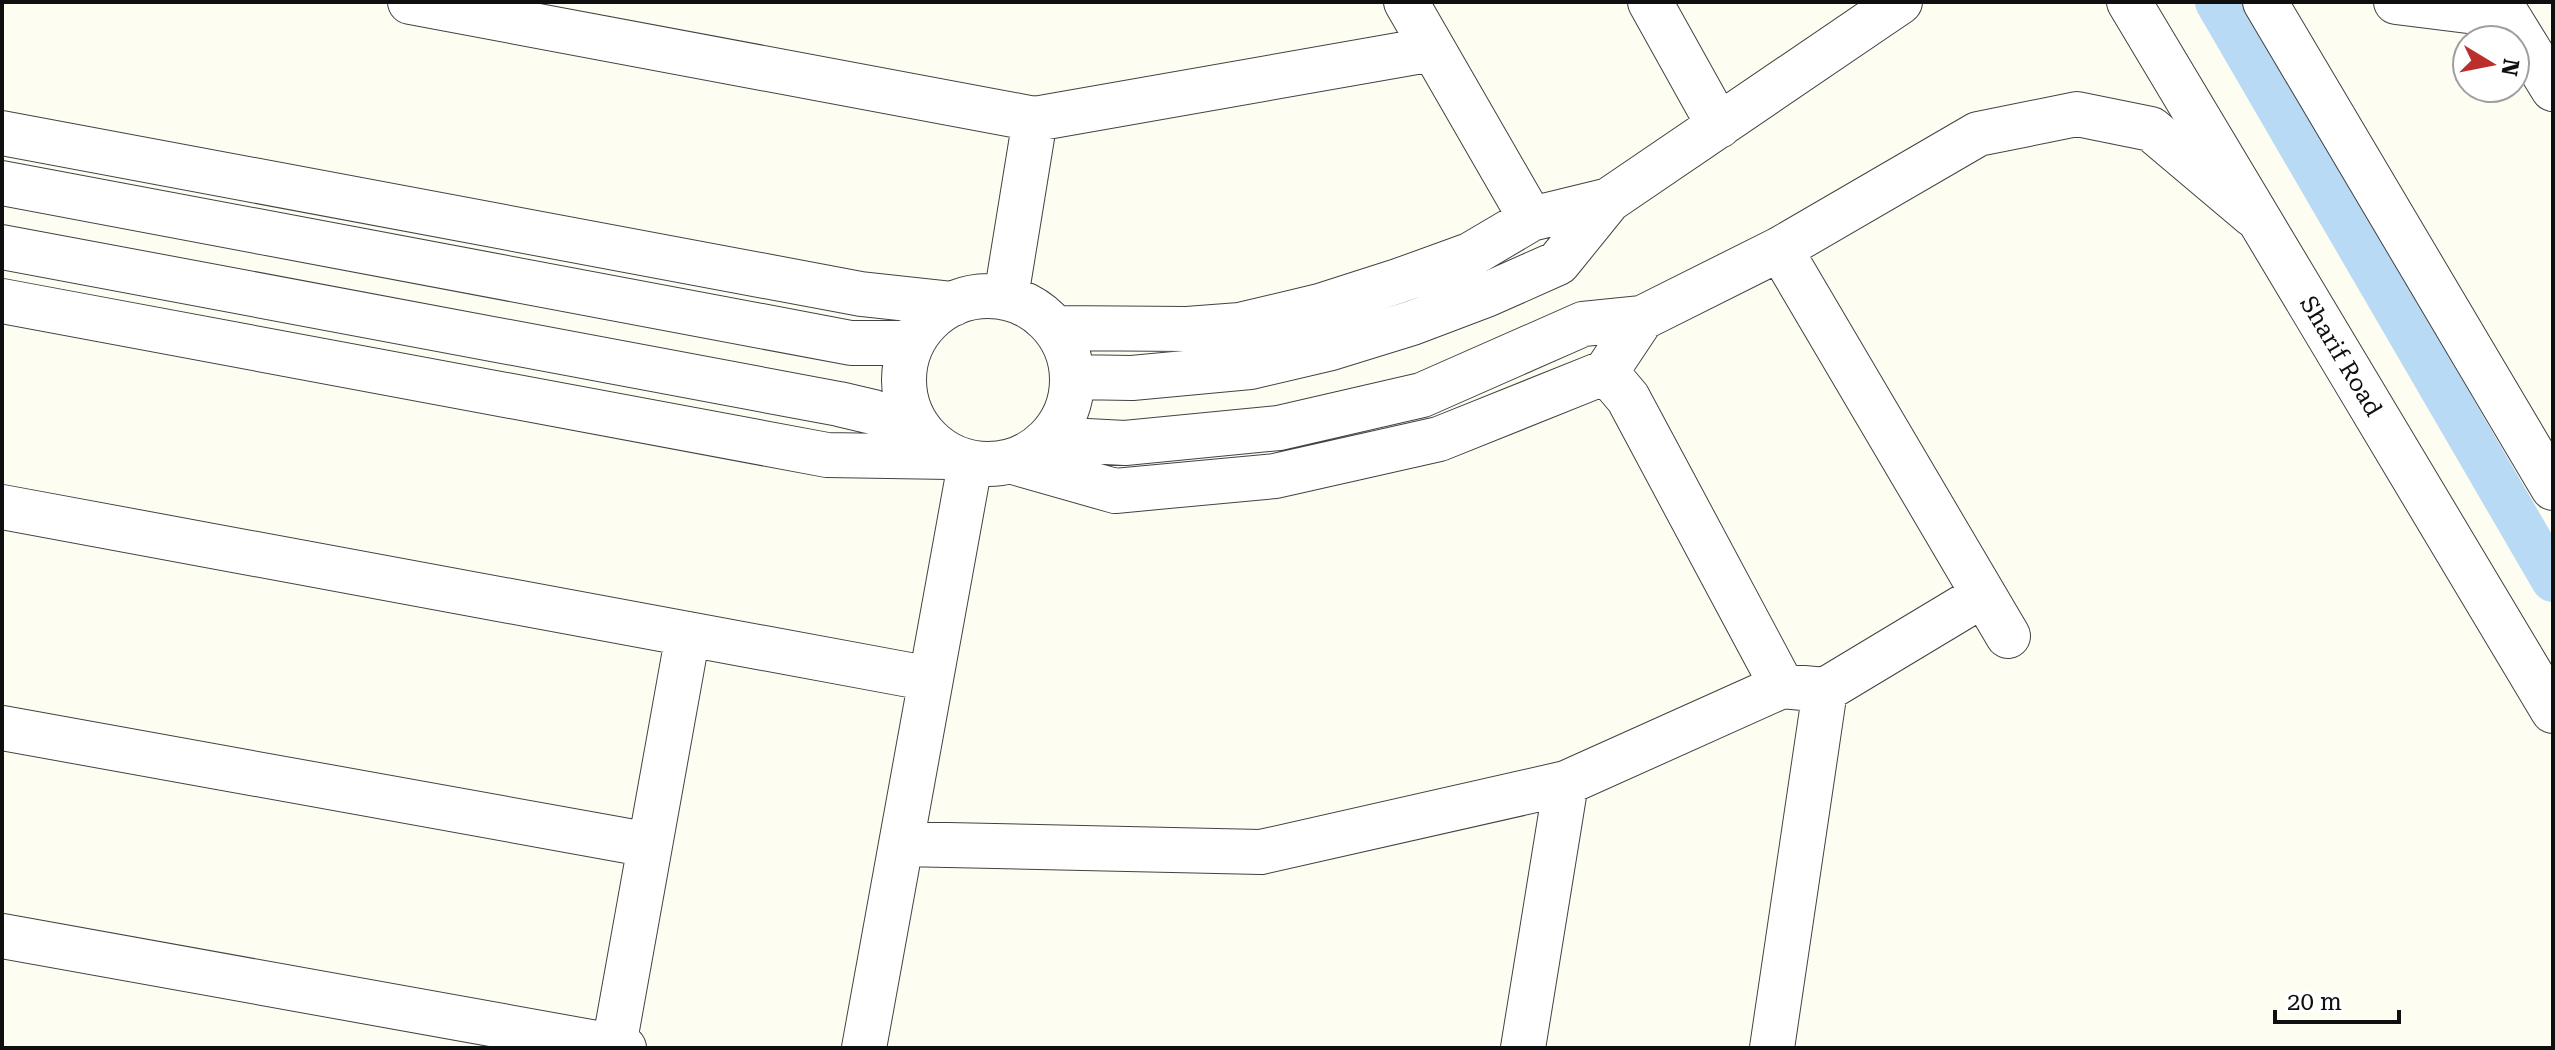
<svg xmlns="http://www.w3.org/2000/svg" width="2555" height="1050" font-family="'Roboto Serif',serif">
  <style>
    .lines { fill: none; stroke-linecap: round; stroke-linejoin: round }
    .canal { stroke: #b8daf4; stroke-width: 44 }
    .minor-casing { stroke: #424242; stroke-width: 46 }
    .tertiary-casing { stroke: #424242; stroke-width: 46 }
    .minor { stroke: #fff; stroke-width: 44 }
    .tertiary { stroke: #fff; stroke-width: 44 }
    .labels { text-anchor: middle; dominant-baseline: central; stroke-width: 8; stroke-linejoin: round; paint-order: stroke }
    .street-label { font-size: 24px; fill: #0f0f0f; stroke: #fff }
  </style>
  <rect width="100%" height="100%" fill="#fefdf2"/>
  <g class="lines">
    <path class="canal" d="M2217,2L2553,580"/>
    <g class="minor-casing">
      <path id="minor" d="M410,2L1035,119L1433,49
        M1406,2L1531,219
        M1650,2L1719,126
        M2396,2L2508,16L2553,89
        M2,133L861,294L953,304
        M2,183L851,343H912
        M2,247L839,404L873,412L918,428
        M1780,249L2008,636
        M904 380a84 84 0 1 1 168 0a84 84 0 1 1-168 0Z
        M1006,297L1035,119
        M2,301L827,455L950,457
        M1054,328L1187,329L1240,325L1320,306L1398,281L1470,255L1531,219L1609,200
        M1606,372L1628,398L1782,686
        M1072,377L1132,378L1250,367L1331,348L1412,323L1486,295L1558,263L1609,200L1900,2
        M1049,439L1125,443L1279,428L1422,395L1583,324L1642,318L1780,249L1978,134L2077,114L2151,129L2253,215
        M1013,462L1115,491L1275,476L1439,439L1606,372L1642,318
        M2,507L931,679
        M2,728L650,845
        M901,844L1261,852L1566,783L1782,686L1825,690L1983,595
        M2,936L624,1048
        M614,1046L688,634
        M864,1048L970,464
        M1523,1048L1566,783
        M1772,1048L1825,690"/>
    </g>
    <g class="tertiary-casing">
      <path id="tertiary" d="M2129,2L2553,711
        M2265,2L2553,488"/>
    </g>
    <use href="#minor" class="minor"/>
    <use href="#tertiary" class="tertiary"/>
  </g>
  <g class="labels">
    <g class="street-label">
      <text transform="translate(2341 356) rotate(59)">Sharif Road</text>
    </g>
  </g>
  <rect width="2555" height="1050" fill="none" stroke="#0f0f0f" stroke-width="8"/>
  <g transform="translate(2491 64) rotate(100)"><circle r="38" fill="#ffffff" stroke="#9f9f9f" stroke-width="2"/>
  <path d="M0-6L14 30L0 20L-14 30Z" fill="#ba2f2c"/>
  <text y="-12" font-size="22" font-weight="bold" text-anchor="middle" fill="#0f0f0f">N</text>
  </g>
  <path d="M2275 1010v12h124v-12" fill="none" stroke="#0f0f0f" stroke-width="4"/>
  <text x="2287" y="1010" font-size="24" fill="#0f0f0f" stroke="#ffffff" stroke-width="6" paint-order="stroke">20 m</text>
</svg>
